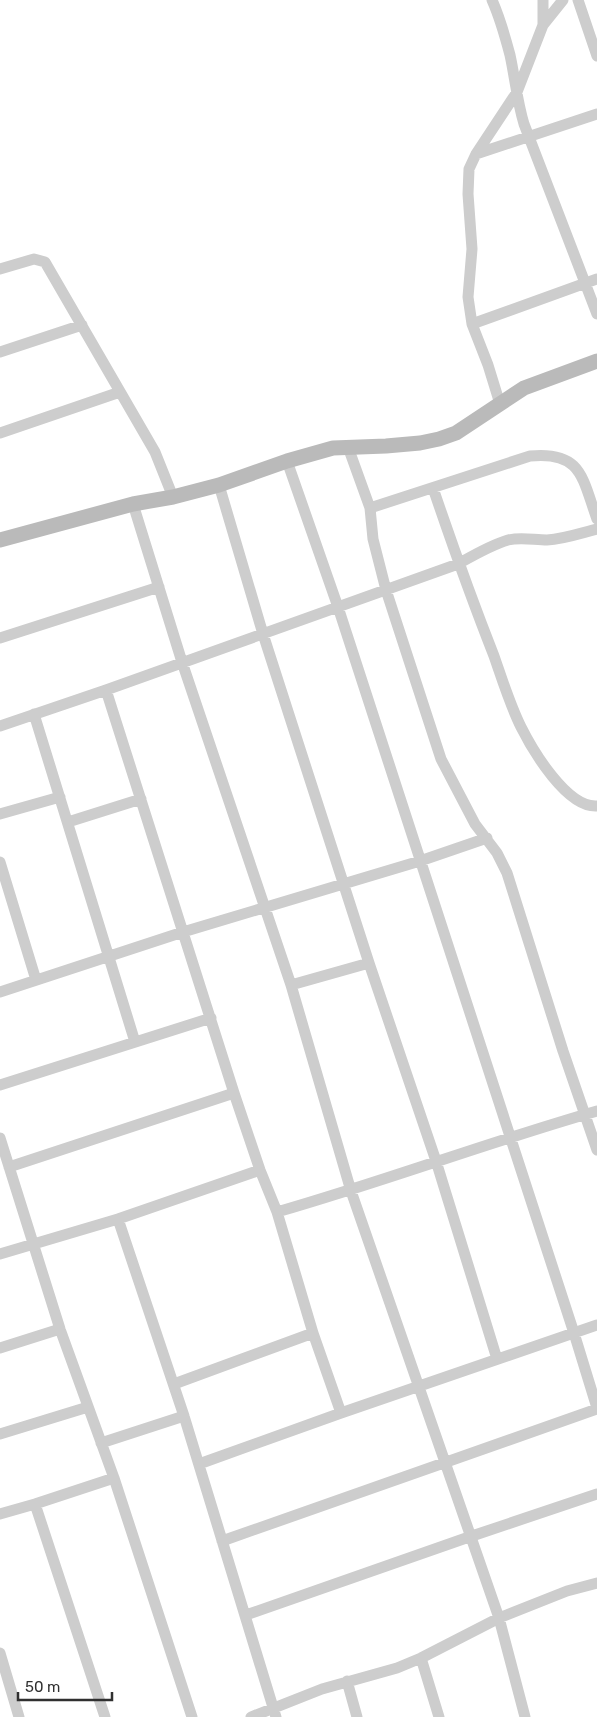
<svg xmlns="http://www.w3.org/2000/svg" width="597" height="1717" font-family="Rubik,sans-serif">
  <style>
    .lines { fill: none; stroke-linecap: round; stroke-linejoin: round }
    .street { stroke: #cdcdcd; stroke-width: 11 }
    .secondary { stroke: #bababa; stroke-width: 15 }
  </style>
  <rect width="100%" height="100%" fill="#fff"/>
  <g class="lines">
    <path class="street" d="M492,0C500,18 505,36 510,55C515,78 517,101 524,124L597,314
      M578,0L597,56
      M543,25L563,0
      M476,154L597,114
      M0,269L34,259L45,262L155,452L173,497
      M472,324L597,279
      M0,352L82,325
      M500,404L488,365L472,324L468,297L472,249L468,194L469,169L476,154L517,92L543,25V0
      M0,433L120,392
      M348,447L370,508L373,539L386,590L441,759L475,824L497,853L507,873L563,1051L597,1150
      M287,461L338,607L574,1333L597,1408
      M219,485L263,634L369,963L436,1161L497,1359
      M433,488C452,544 472,600 494,656C502,679 510,705 521,727C533,751 567,808 597,806
      M133,504L182,662L291,985L351,1191L499,1618L525,1717
      M370,508L530,456C582,451 582,478 597,519
      M0,638L159,587
      M106,690L234,1093L260,1170L277,1212L313,1333L341,1413
      M34,714L135,1042
      M0,726L106,690L458,564C474,555 491,545 508,540C521,537 534,540 547,540C564,539 581,533 597,529
      M0,814L60,797
      M68,822L141,799
      M0,862L36,980
      M291,985L369,963
      M0,992L183,932L420,861L487,838
      M0,1085L211,1018
      M0,1138L60,1329L114,1478L192,1717
      M9,1167L234,1093
      M277,1212C385,1181 489,1142 597,1111
      M118,1219L184,1416L276,1717
      M0,1254L118,1219L260,1170
      M0,1348L60,1329
      M174,1384L313,1333
      M0,1434L88,1407
      M101,1443L184,1416
      M199,1464L341,1413L597,1325
      M35,1504L105,1717
      M0,1514L35,1504L114,1478
      M222,1541L597,1409
      M246,1615L469,1537L597,1494
      M0,1653L19,1717
      M421,1658L439,1717
      M347,1681L357,1717
      M251,1717L322,1689L397,1668L421,1658L499,1618L567,1591L597,1583"/>
    <path class="secondary" d="M0,540L133,504L173,497L219,485L287,461L333,448L386,446L420,443L439,439L456,433L524,388L597,361"/>
  </g>
  <path d="M18 1692v8h94v-8" fill="none" stroke="#303030" stroke-width="2.5"/>
  <text x="25" y="1692" font-size="15" fill="#303030" stroke="#ffffff" stroke-width="4" paint-order="stroke">50 m</text>
</svg>
